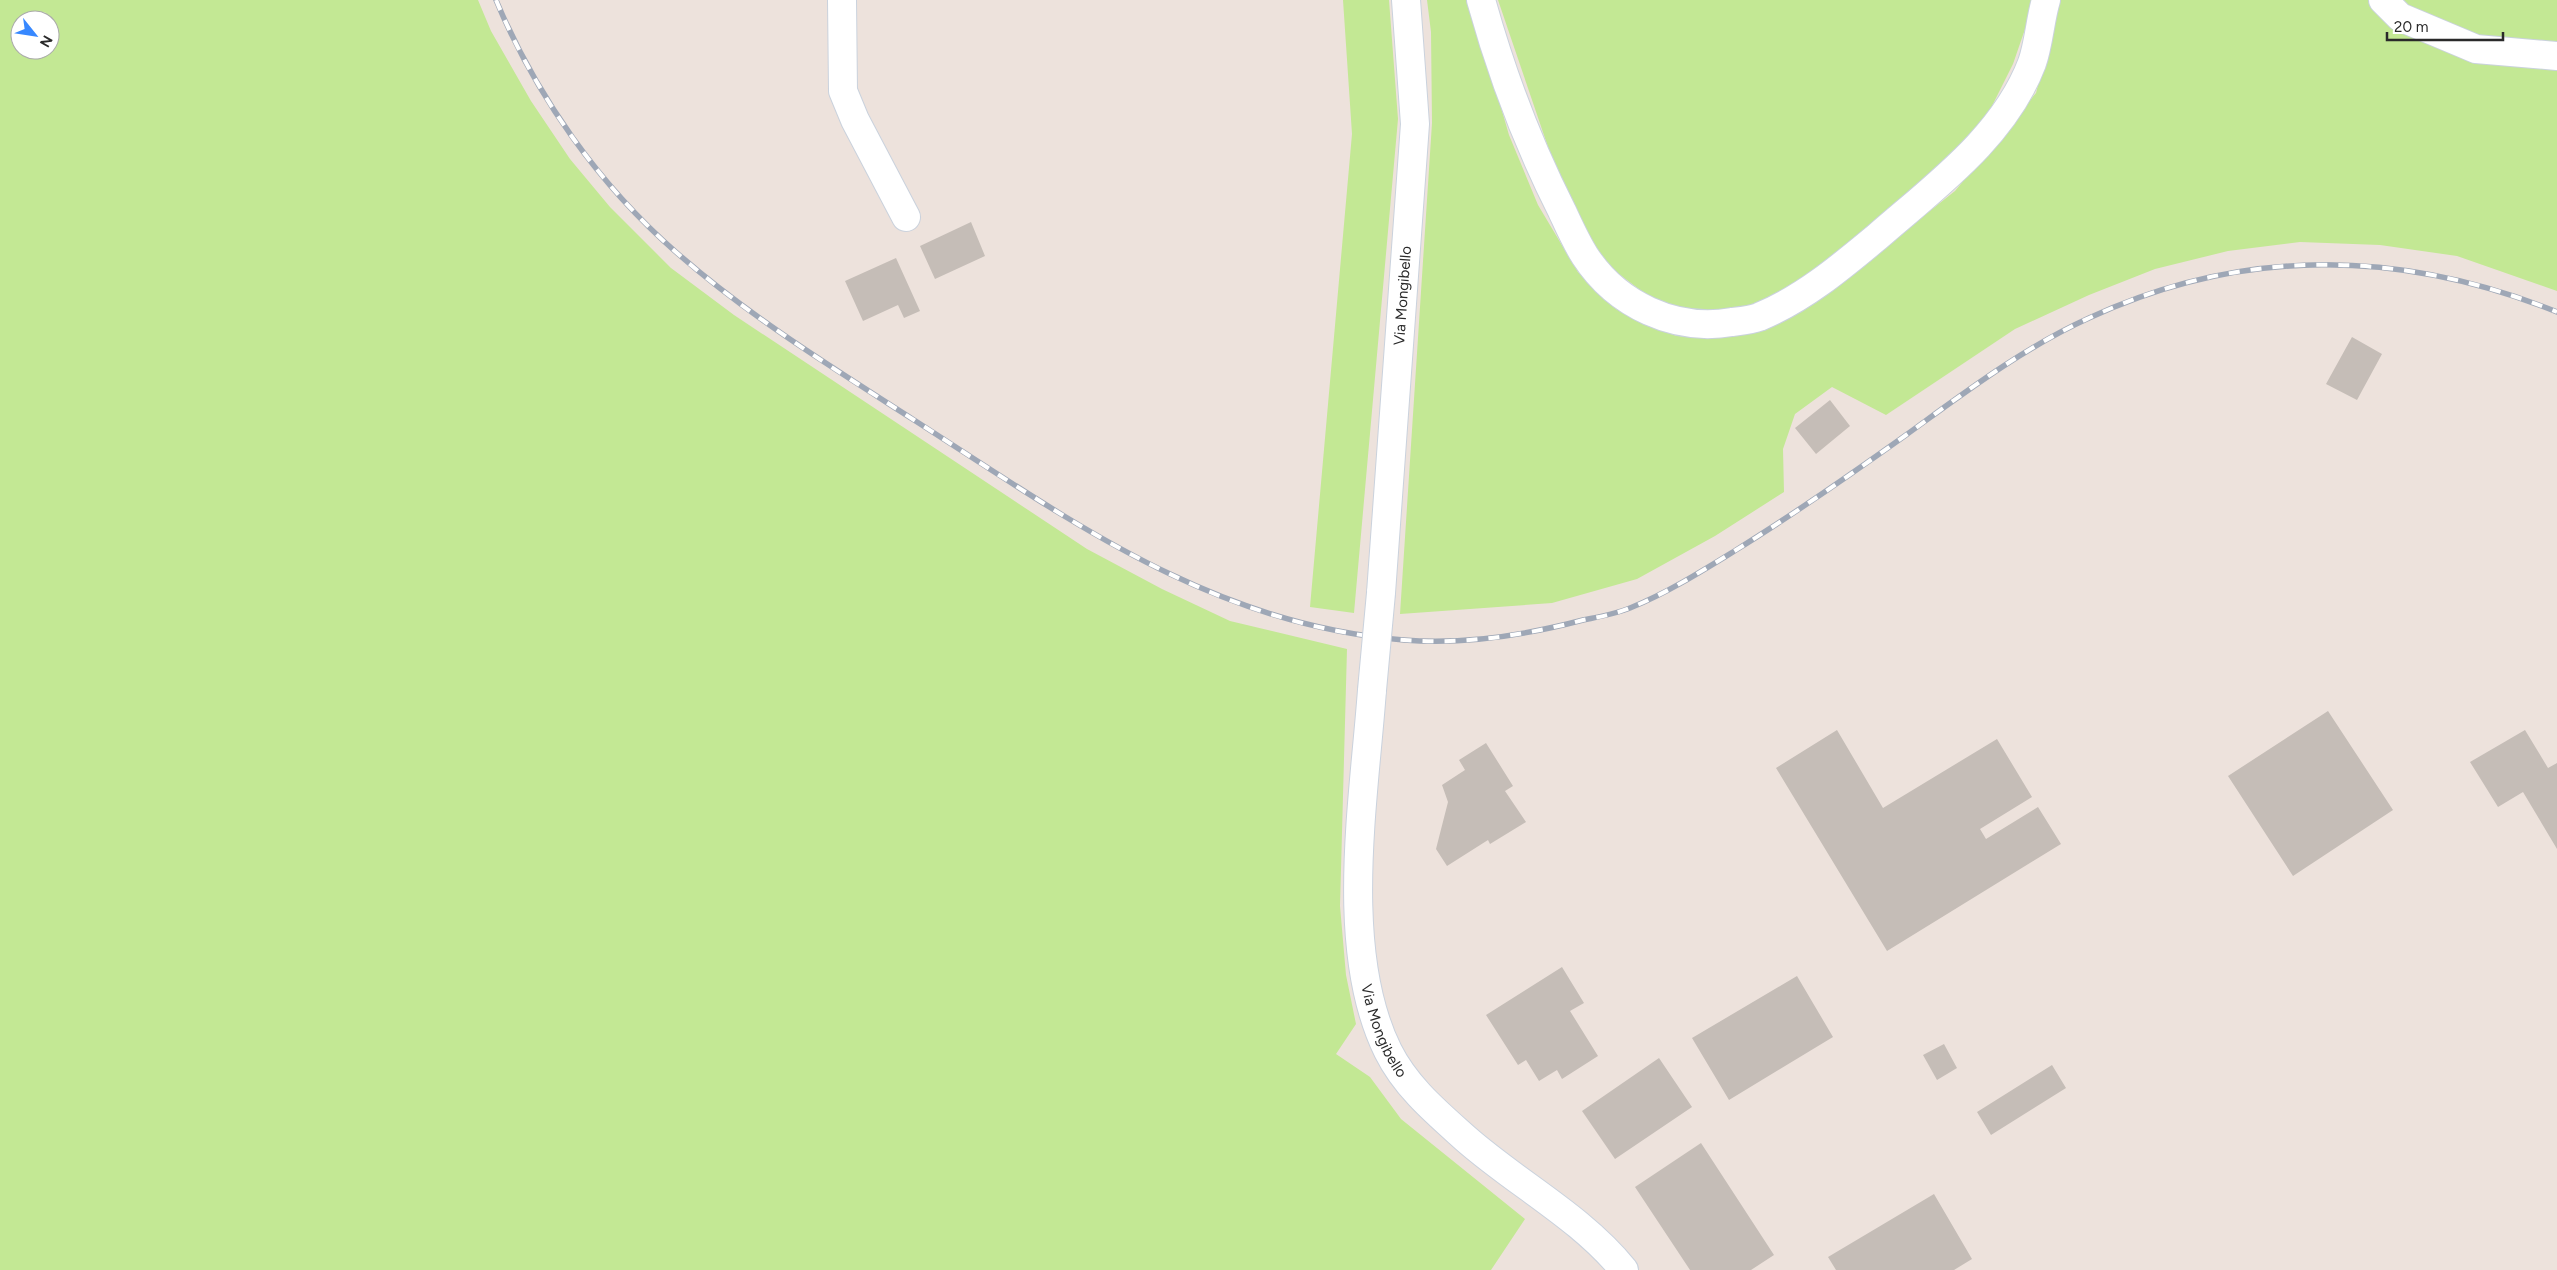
<svg xmlns="http://www.w3.org/2000/svg" width="2557" height="1270" font-family="Figtree,sans-serif">
  <style>
    .green { fill: #c3e894; fill-rule: evenodd }
    .building { fill: #c5bdb7 }
    .lines { fill: none; stroke-linecap: round; stroke-linejoin: round }
    .minor-casing { stroke: #cad2dd; stroke-width: 30 }
    .minor { stroke: #fff; stroke-width: 28 }
    .rail-casing { stroke: #9ea7b6; stroke-width: 5.5 }
    .rail { stroke: #fff; stroke-width: 4; stroke-dasharray: 11; stroke-linecap: butt }
    .minor-bridge-casing { stroke: #cad2dd; stroke-width: 30; stroke-linecap: butt }
    .minor-bridge { stroke: #fff; stroke-width: 28 }
    .labels { text-anchor: middle; dominant-baseline: central; stroke-width: 5; stroke-linejoin: round; paint-order: stroke }
    .street-label { font-size: 15px; fill: #2a2a2a; stroke: #fff }
  </style>
  <rect width="100%" height="100%" fill="#ede2dc"/>
  <path class="green" d="M0,0H478L491,31L531,101L570,159L610,207L671,268L734,315L1087,549L1162,589L1230,621L1347,649L1340,906L1346,975L1356,1024L1336,1054L1370,1077L1401,1119L1525,1219L1491,1270H0ZM20,20H50V50H20Z
    M1343,0H1389L1398,119L1354,613L1310,607L1352,134Z
    M1427,0H1470L1509,135L1538,205L1578,272L1616,309L1648,326L1677,336L1713,337L1757,332L1814,303L1955,191L2036,93L2060,0H2557V291L2457,256L2380,245L2300,242L2228,251L2155,269L2089,295L2015,329L1886,415L1832,387L1795,414L1783,449L1784,492L1715,536L1637,579L1552,603L1400,614L1432,123L1431,32Z
    M1498,0H2035L2013,64L1986,118L1939,170L1813,278L1750,309L1693,315L1648,296L1599,259L1563,191Z"/>
  <path class="building" d="M971,222L985,256L935,279L920,246Z
    M896,258L920,311L904,318L898,305L863,321L845,281Z
    M2352,337L2382,354L2357,400L2326,384Z
    M1830,400L1850,426L1816,454L1795,428Z
    M2328,711L2393,810L2293,876L2228,776Z
    M1837,730L1883,808L1997,739L2032,797L1980,829L1986,839L2038,807L2061,844L1887,951L1776,768Z
    M2525,730L2548,768L2557,763V849L2523,792L2498,807L2470,762Z
    M1486,743L1513,786L1505,791L1526,822L1490,844L1488,840L1447,866L1436,849L1448,802L1442,785L1465,770L1459,760Z
    M1562,967L1584,1003L1570,1011L1598,1056L1562,1079L1557,1070L1539,1081L1526,1060L1518,1065L1486,1015Z
    M1797,976L1833,1037L1729,1100L1692,1038Z
    M1944,1044L1957,1068L1937,1080L1923,1055Z
    M1659,1058L1692,1107L1615,1159L1582,1111Z
    M2052,1065L2066,1088L1991,1135L1977,1112Z
    M1701,1143L1774,1255L1751,1270H1690L1635,1187Z
    M1934,1194L1972,1259L1954,1270H1836L1828,1257Z"/>
  <g class="lines">
    <g class="minor-casing">
      <g id="minor">
        <path d="M842,0L843,91L855,120L906,217"/>
        <path d="M1481,0C1501,72 1528,144 1562,211C1569,226 1576,242 1585,256C1617,305 1675,332 1732,322C1740,321 1751,320 1759,317C1803,299 1841,267 1877,237C1934,187 2004,137 2032,63C2039,43 2040,20 2046,0"/>
        <path d="M2383,0L2400,17L2476,49L2557,56"/>
        <path id="s1" d="M1381,593L1415,124L1406,0"/>
        <path id="s2" d="M1372,690C1364,800 1338,950 1388,1051C1406,1087 1436,1112 1465,1138C1517,1184 1580,1216 1624,1270"/>
      </g>
    </g>
    <use href="#minor" class="minor"/>
    <g class="rail-casing">
      <path id="rail" d="M496,0C536,96 599,185 677,253C750,317 833,368 914,420C1070,520 1212,625 1404,640C1464,645 1526,635 1583,620C1599,617 1615,614 1630,608C1667,593 1702,571 1736,550C1794,514 1850,475 1906,435C1964,393 2023,348 2089,318C2242,247 2401,249 2557,312"/>
    </g>
    <use href="#rail" class="rail"/>
    <g class="minor-bridge-casing">
      <path id="minor-bridge" d="M1372,690L1381,593"/>
    </g>
    <use href="#minor-bridge" class="minor-bridge"/>
  </g>
  <g class="labels">
    <g class="street-label">
      <text stroke="none"><textPath href="#s1" startOffset="298">Via Mongibello</textPath></text>
      <text stroke="none"><textPath href="#s2" startOffset="345">Via Mongibello</textPath></text>
    </g>
  </g>
  <g transform="translate(35 35) rotate(120)"><circle r="24" fill="#ffffff" stroke="#aaaaaa"/>
  <path d="M0-4L9 19L0 12L-9 19Z" fill="#3788ff"/>
  <text y="-8" font-size="14" font-weight="bold" text-anchor="middle" fill="#2a2a2a">N</text>
  </g>
  <path d="M2387 32v8h116v-8" fill="none" stroke="#2a2a2a" stroke-width="2.5"/>
  <text x="2394" y="32" font-size="15" fill="#2a2a2a" stroke="#ffffff" stroke-width="4" paint-order="stroke">20 m</text>
</svg>
